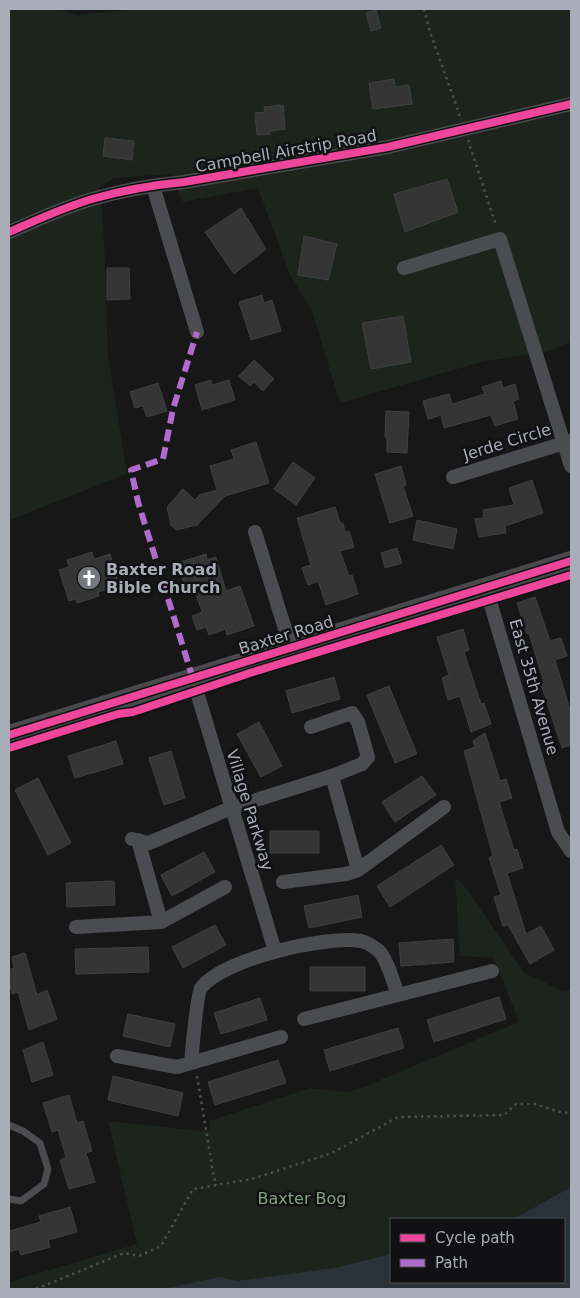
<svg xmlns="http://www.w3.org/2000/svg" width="580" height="1298" font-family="'DejaVu Sans',sans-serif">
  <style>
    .green { fill: #1d241e; fill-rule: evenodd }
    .water { fill: #2a3239 }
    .building { fill: #353536; stroke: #3f4043 }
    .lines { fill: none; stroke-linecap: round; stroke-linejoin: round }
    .path { stroke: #4d4e52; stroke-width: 2.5; stroke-dasharray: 2.5 4; stroke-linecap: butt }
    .lane { stroke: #4b4c50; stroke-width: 7 }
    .street { stroke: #4b4c50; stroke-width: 14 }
    .secondary { stroke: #4a4a4e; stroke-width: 20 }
    .quiet { stroke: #b06ccc; stroke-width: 6; stroke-dasharray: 12 6; stroke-linecap: butt }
    .cycleway-casing { stroke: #111113; stroke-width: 11 }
    .cycleway { stroke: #ed469a; stroke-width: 8 }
    .labels { text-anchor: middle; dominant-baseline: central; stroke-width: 5; stroke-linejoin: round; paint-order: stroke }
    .street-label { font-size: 16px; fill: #a8adb8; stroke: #111113 }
    .poi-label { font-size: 16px; font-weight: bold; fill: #a8adb8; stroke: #111113; text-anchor: start }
    .park-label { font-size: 16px; fill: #7fa381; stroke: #111113 }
  </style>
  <rect width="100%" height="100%" fill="#171717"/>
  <path class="green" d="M9,9H59L77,15L137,9H571V342L550,351L481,362L340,403L312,311L290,275L258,188L183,202L170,174L114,178L100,187L104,240L108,356L127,474L9,520Z
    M455,877L467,889L524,973L563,991L571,990V1289H9V1282L137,1244L108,1121L201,1131L210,1129V1121L310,1088L347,1092L361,1088L519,1022L494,958L460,956ZM391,1219H564V1282H391Z"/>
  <path class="water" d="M571,1187V1289H163L220,1277L237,1281L335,1268L391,1254V1282H564V1219H514Z"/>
  <path class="building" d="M376,10L381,28L371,31L366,13Z
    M394,79L395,87L409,85L412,104L373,109L369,83Z
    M283,105L285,129L270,131V134L257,135L255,113L265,112L264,107Z
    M105,138L134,141L132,160L103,156Z
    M447,179L458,212L405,232L394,194Z
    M241,208L266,249L234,274L205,232Z
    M304,236L337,244L328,280L298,275Z
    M107,268H129L130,299L107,300Z
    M262,295L264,303L272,300L281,331L251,340L239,302Z
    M403,316L411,362L371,369L362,323Z
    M254,360L274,379L263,391L254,382L250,386L239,376Z
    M211,380L212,385L229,380L235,400L202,410L195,385Z
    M501,381L503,388L515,384L519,399L513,401L518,419L495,426L491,415L444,428L441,415L428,419L423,401L449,394L452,404L485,394L482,387Z
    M158,383L167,411L147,417L143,406L135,408L130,392Z
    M386,411L409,412L407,453L387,452V438L385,437Z
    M256,442L269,483L225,496L197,525L176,530L171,525L167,507L183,489L195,500L200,495L217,490L210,466L234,459L231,450Z
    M293,462L315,478L296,505L274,489Z
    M401,466L406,485L403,486L413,516L390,523L375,474Z
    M532,480L543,513L505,526L506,533L479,537L475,519L484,518L483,510L514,505L509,488Z
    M335,507L340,523H343L345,532L349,531L354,547L340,551L349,576L352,575L358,594L326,605L318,581L308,585L302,568L311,565L297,518Z
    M417,520L457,529L453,549L413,540Z
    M397,548L402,563L385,568L381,553Z
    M92,552L94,559L110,554L119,586L98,592L99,596L77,603L76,599L69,601L59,570L69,567L67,560Z
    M206,554L207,560L216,557L226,591L240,586L254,626L227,635L225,629L209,635L206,627L197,630L192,616L202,612L194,588L186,590L177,563Z
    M535,597L550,641L561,638L567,656L555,660L571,713V745L562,748L541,684L544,683L529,633L527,634L517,603Z
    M463,629L469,650L464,652L481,704L484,703L491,724L471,732L460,696L448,700L442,678L449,675L437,637Z
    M334,677L340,699L292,713L286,691Z
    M389,686L417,754L395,763L367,695Z
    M259,722L282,766L261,777L237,734Z
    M485,733L500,781L506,779L512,798L499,802L514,850L517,849L523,868L507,873L526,934L541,926L554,950L530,964L508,925L503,926L494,897L501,895L489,858L493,856L464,751L475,747L473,741Z
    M116,741L123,764L75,778L68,756Z
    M171,751L185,798L164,805L149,758Z
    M422,776L436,795L395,822L382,802Z
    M38,778L71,843L48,855L15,790Z
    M270,831H319V853H270Z
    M441,845L454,865L390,907L377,886Z
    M204,852L215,872L172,896L161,875Z
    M114,881L115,905L67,907L66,883Z
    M358,895L362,917L309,928L304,906Z
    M215,925L226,945L183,968L172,947Z
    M453,939L454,962L401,966L399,943Z
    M148,947L149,972L76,974L75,949Z
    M25,953L37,995L47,990L57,1019L29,1030L18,992L12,994L9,982V970L14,968L12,957Z
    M310,967H365V991H310Z
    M499,997L506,1019L434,1042L427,1020Z
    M260,998L267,1020L221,1034L214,1013Z
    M128,1014L175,1024L170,1047L123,1036Z
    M398,1028L404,1048L330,1071L324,1050Z
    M43,1042L53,1075L32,1082L23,1050Z
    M278,1060L286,1083L215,1105L208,1082Z
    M113,1076L183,1093L178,1116L108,1100Z
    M69,1095L77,1123L83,1121L92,1151L86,1153L95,1182L69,1189L60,1160L66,1157L58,1130L52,1132L43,1103Z
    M70,1207L77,1232L48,1240L50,1247L21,1255L19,1249L9,1252V1231L41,1222L39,1216Z"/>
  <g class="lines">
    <path class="path" d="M424,9L430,32L460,116
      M468,140L496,225
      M197,1076L214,1178L217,1185
      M36,1289L124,1253L139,1256L161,1246L193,1189L252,1179L332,1153L398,1117L504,1115L516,1104H535L560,1112L571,1113"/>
    <path class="lane" d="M9,1125L23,1131L40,1143L48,1169L44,1184L21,1201L9,1199"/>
    <path class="street" d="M153,186L197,332
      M9,232C37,220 66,206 96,198C124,190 154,185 184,182L388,147L571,104
      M404,268L500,239L571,466
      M453,477L571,441
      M255,532L291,648
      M486,588L558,832L571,851
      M193,679L275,951
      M332,776L358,870
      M132,839L149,843L231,808L332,776L362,764L368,757L358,722L352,713L311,727
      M138,840L161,922
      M283,882L346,874L358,870L444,807
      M76,927L161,922L225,887
      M304,1019L492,971
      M117,1056L177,1067L281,1037
      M191,1063C192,1052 197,993 201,988C222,959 327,935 361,941C366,942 374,947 378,950C387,958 394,984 398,995"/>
    <path class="secondary" d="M9,735L571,561"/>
    <path class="quiet" d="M193,679L138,502L131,470L163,459L173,409L197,332"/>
    <g class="cycleway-casing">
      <path id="cycleway" d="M9,232C37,220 66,206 96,198C124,190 154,185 184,182L388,147L571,104
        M9,735L571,561
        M9,748L118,714L133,712L253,672L571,575"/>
    </g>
    <use href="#cycleway" class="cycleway"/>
  </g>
  <defs>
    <g id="church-disc" transform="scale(1.25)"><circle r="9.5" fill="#757880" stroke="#111113"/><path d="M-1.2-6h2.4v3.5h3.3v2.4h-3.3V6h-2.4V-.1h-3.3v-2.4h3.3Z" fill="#fff"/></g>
  </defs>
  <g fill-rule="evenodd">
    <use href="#church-disc" x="89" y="578"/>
  </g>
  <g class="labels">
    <g class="street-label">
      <text transform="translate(286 151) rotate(-10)">Campbell Airstrip Road</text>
      <text transform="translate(507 442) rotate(-17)">Jerde Circle</text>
      <text transform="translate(286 635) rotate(-17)">Baxter Road</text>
      <text transform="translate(534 687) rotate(74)">East 35th Avenue</text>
      <text transform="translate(250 810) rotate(73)">Village Parkway</text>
    </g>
    <g class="poi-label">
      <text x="106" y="569">Baxter Road<tspan x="106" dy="18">Bible Church</tspan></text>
    </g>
    <g class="park-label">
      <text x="302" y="1198">Baxter Bog</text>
    </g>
  </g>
  <rect width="580" height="1298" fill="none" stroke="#a8adb8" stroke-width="20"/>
  <rect x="390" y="1218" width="175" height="65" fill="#111113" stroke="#4d4f55"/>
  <rect x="400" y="1234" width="25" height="8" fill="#ed469a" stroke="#4d4f55"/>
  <text x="435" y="1243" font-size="15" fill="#a8adb8">Cycle path</text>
  <rect x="400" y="1259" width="25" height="8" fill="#b06ccc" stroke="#4d4f55"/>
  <text x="435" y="1268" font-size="15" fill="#a8adb8">Path</text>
</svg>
